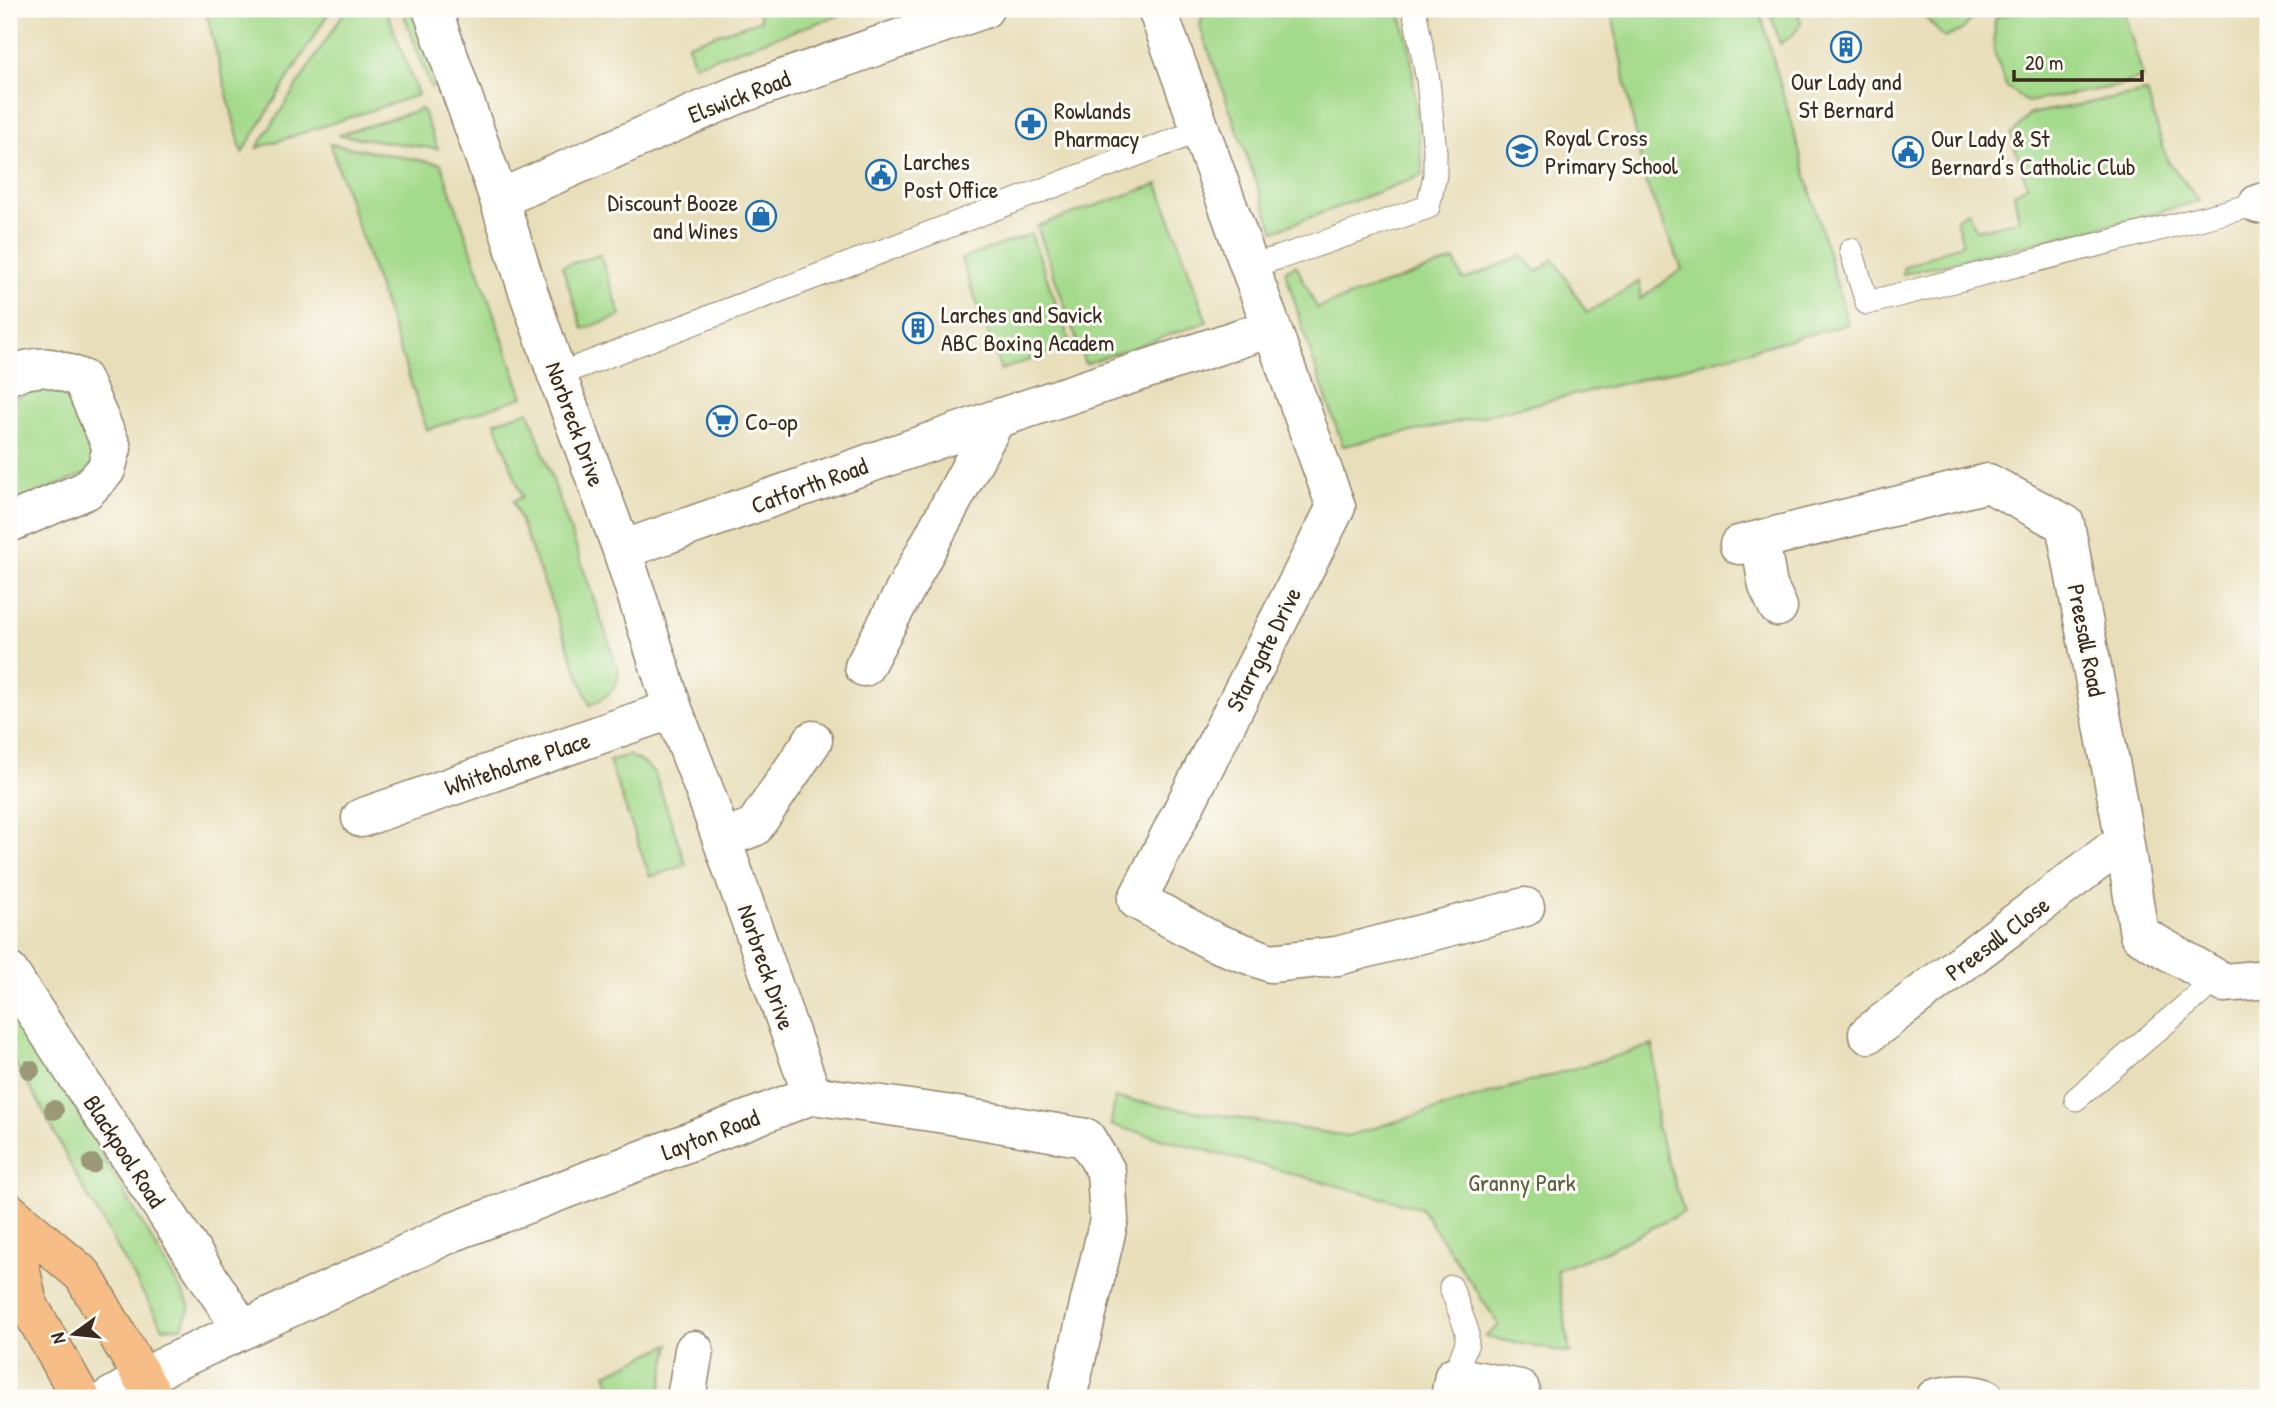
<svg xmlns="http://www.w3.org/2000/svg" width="2277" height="1407" font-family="'Patrick Hand',sans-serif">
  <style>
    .green { fill: #a4da8b; stroke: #708254; stroke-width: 2 }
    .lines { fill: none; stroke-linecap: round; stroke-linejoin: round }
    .lane-casing { stroke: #92846c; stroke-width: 25 }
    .street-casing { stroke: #92846c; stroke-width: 41 }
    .highway-casing { stroke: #92846c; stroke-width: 41 }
    .lane { stroke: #fff; stroke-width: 23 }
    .street { stroke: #fff; stroke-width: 38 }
    .highway { stroke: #f6be86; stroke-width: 38 }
    .tree { fill: #9a9876 }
    .labels { text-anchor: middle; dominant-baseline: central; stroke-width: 6; stroke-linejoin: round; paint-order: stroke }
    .poi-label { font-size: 24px; fill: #3b2a1e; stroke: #fdfcf7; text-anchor: start }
    .street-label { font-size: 24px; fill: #3b2a1e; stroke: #fdfcf7 }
    .park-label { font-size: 24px; fill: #5a5f3f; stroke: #fdfcf7 }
  </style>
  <rect width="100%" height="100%" fill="#fdfcf7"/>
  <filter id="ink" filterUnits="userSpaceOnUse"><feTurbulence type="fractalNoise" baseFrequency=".0143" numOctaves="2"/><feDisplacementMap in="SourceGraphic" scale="14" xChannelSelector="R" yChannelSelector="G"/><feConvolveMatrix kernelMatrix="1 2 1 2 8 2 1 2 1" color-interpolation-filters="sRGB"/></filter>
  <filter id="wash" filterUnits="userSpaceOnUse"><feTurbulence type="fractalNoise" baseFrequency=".00686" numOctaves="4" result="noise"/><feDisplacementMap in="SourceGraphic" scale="28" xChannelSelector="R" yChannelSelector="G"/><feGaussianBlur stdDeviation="1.57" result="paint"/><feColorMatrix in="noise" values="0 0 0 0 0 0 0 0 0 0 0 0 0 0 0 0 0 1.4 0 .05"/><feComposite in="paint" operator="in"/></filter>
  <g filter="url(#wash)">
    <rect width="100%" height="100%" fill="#e8deb9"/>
    <path class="green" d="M214,9H331L242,153L206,12Z
      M346,9H386L418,95L257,148Z
      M402,9H413L441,84L431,88Z
      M757,9H858L694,65L688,44L761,20Z
      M1203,9H1399L1410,48L1423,175L1274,231L1200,27Z
      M1611,9H1759L1848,324L1646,378L1440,426L1343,446L1312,357L1285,271L1296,265L1317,308L1454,260L1463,280L1522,256L1538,272L1554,259L1587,313L1640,281V299L1682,269L1645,181Z
      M1769,9H1797L1801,23L1792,36L1780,44Z
      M1922,9H1966L1972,19L1962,30L1945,38L1928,21Z
      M2027,9H2123L2143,77L2119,86L2027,102L2006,86L1994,51L1995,17Z
      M2147,92L2167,160L2200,201L2126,221L1903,274V268L1963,243L1956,219L1968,211L1976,230L2019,220L2014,194L2027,185L2011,135L2030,114Z
      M422,109L438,149L338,135Z
      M330,144L441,164L523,397L427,430Z
      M1158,184L1207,322L1085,364L1037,226Z
      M1031,234L1071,345L1001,370L961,259Z
      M600,255L621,316L583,329L562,266Z
      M49,385L71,396L98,454L87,473L9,505V400Z
      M529,411L619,672C616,691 607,697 590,705L513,501L522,497L495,422Z
      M628,755L644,763L655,774L686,865L650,877L609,761Z
      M9,994L190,1306L182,1327L163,1328L74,1172L41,1106L9,1054Z
      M1653,1045L1657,1127L1684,1212L1606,1251L1557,1270L1570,1353L1485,1337L1499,1325L1421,1208L1111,1125L1115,1098L1347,1136Z
      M670,1344L659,1398H616L606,1374Z"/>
  </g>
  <g filter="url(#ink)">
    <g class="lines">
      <g class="lane-casing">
        <path id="lane" d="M1851,250L1867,303L2258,204
          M1249,266L1281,257L1428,207L1435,175V152L1428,80L1414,9
          M557,375L1201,130
          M2076,1099L2217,979
          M1451,1287L1467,1331V1343L1454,1376"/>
      </g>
      <g class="street-casing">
        <path id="street" d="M432,9L499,199L526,285L557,375L622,550L673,709L705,792L812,1095
          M1157,9L1336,507L1137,900L1214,942L1271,963L1337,956L1525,907
          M499,199L737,95L984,9
          M2258,204L2268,201
          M9,375C43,363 49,366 82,379L112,448L106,470L87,490L9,523
          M1760,540L1768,586L1778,607
          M1739,545L1988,483L2065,524L2121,820L2139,934L2224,983L2268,979
          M622,550L996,419L1271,328
          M864,667L996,419
          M361,818L673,709
          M722,839L754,827L813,740
          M9,972L242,1329
          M1868,1034L2124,841
          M109,1398L169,1364L453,1232L812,1095L945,1114L1086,1138L1106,1171L1109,1220L1067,1398
          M686,1398L694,1350
          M1450,1398L1454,1376L1520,1389
          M1935,1398C1952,1394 1969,1392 1985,1398"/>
      </g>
      <g class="highway-casing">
        <path id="highway" d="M9,1212L83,1275L154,1398
          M9,1216L28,1304L81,1398"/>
      </g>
      <use href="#lane" class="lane"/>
      <use href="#street" class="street"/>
      <use href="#highway" class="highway"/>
    </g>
    <g class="tree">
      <circle cx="30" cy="1070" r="10"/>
      <circle cx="54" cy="1110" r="10"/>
      <circle cx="92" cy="1164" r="10"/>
    </g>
  </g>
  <defs>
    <g id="building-ring" transform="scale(1.575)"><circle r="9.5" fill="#fdfcf7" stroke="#1f6fb2" stroke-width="1.5"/><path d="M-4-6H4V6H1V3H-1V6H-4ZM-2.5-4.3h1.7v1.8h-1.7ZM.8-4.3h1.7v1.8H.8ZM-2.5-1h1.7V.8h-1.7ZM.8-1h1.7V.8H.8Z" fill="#1f6fb2"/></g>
    <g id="pharmacy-ring" transform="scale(1.575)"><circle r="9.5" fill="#fdfcf7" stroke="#1f6fb2" stroke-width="1.5"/><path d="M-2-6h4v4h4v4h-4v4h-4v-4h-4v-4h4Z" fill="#1f6fb2"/></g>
    <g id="school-ring" transform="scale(1.575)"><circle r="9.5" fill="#fdfcf7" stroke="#1f6fb2" stroke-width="1.5"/><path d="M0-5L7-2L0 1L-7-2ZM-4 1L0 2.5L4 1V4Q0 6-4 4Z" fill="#1f6fb2"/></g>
    <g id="civic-ring" transform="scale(1.575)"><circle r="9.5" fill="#fdfcf7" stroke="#1f6fb2" stroke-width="1.5"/><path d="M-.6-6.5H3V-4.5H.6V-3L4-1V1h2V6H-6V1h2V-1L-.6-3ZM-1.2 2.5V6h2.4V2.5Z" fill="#1f6fb2"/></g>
    <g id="shop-ring" transform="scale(1.575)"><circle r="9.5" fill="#fdfcf7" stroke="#1f6fb2" stroke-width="1.5"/><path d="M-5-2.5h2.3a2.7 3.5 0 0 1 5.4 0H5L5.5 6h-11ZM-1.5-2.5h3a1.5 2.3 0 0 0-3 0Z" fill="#1f6fb2"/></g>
    <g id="supermarket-ring" transform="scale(1.575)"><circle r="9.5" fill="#fdfcf7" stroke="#1f6fb2" stroke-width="1.5"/><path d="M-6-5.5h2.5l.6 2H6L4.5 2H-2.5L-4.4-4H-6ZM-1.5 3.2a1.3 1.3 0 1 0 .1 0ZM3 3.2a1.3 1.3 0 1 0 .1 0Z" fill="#1f6fb2"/></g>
  </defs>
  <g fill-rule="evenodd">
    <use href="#building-ring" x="1846" y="47"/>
    <use href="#pharmacy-ring" x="1031" y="124"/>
    <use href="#school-ring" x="1522" y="151"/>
    <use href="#civic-ring" x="1908" y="152"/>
    <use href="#civic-ring" x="881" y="175"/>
    <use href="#shop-ring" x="761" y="216"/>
    <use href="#building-ring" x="918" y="328"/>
    <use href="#supermarket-ring" x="722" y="421"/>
  </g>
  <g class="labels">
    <g class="poi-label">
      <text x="1846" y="81" text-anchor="middle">Our Lady and<tspan x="1846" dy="28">St Bernard</tspan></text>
      <text x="1054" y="110">Rowlands<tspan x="1054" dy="28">Pharmacy</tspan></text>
      <text x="1545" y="137">Royal Cross<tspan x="1545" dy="28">Primary School</tspan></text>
      <text x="1931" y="138">Our Lady &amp; St<tspan x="1931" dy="28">Bernard's Catholic Club</tspan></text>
      <text x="904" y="161">Larches<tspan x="904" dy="28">Post Office</tspan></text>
      <text x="738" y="202" text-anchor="end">Discount Booze<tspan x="738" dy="28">and Wines</tspan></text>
      <text x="941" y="314">Larches and Savick<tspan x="941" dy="28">ABC Boxing Academ</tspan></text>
      <text x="745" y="421">Co-op</text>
    </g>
    <g class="street-label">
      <text transform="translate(739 96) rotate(-21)">Elswick Road</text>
      <text transform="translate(576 424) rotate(70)">Norbreck Drive</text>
      <text transform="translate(809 485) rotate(-20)">Catforth Road</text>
      <text transform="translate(2087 640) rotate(79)">Preesall Road</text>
      <text transform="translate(1263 649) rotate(-63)">Starrgate Drive</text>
      <text transform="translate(517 763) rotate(-19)">Whiteholme Place</text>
      <text transform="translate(1997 938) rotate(-37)">Preesall Close</text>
      <text transform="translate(767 967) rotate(71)">Norbreck Drive</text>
      <text transform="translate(710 1134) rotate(-21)">Layton Road</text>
      <text transform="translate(125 1151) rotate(57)">Blackpool Road</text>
    </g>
    <g class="park-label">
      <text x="1522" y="1182">Granny Park</text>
    </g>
  </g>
  <rect width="2277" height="1407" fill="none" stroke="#fdfcf7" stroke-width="35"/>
  <g transform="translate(74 1334) rotate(255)" stroke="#fdfcf7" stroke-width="5" paint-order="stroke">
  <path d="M0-5L12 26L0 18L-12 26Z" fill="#3b2a1e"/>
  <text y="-10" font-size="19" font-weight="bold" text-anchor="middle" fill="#3b2a1e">N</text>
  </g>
  <path d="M2014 70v10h128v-10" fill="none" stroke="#3b2a1e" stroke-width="3.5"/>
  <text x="2025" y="70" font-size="21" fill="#3b2a1e" stroke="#fdfcf7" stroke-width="5" paint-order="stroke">20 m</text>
</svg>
